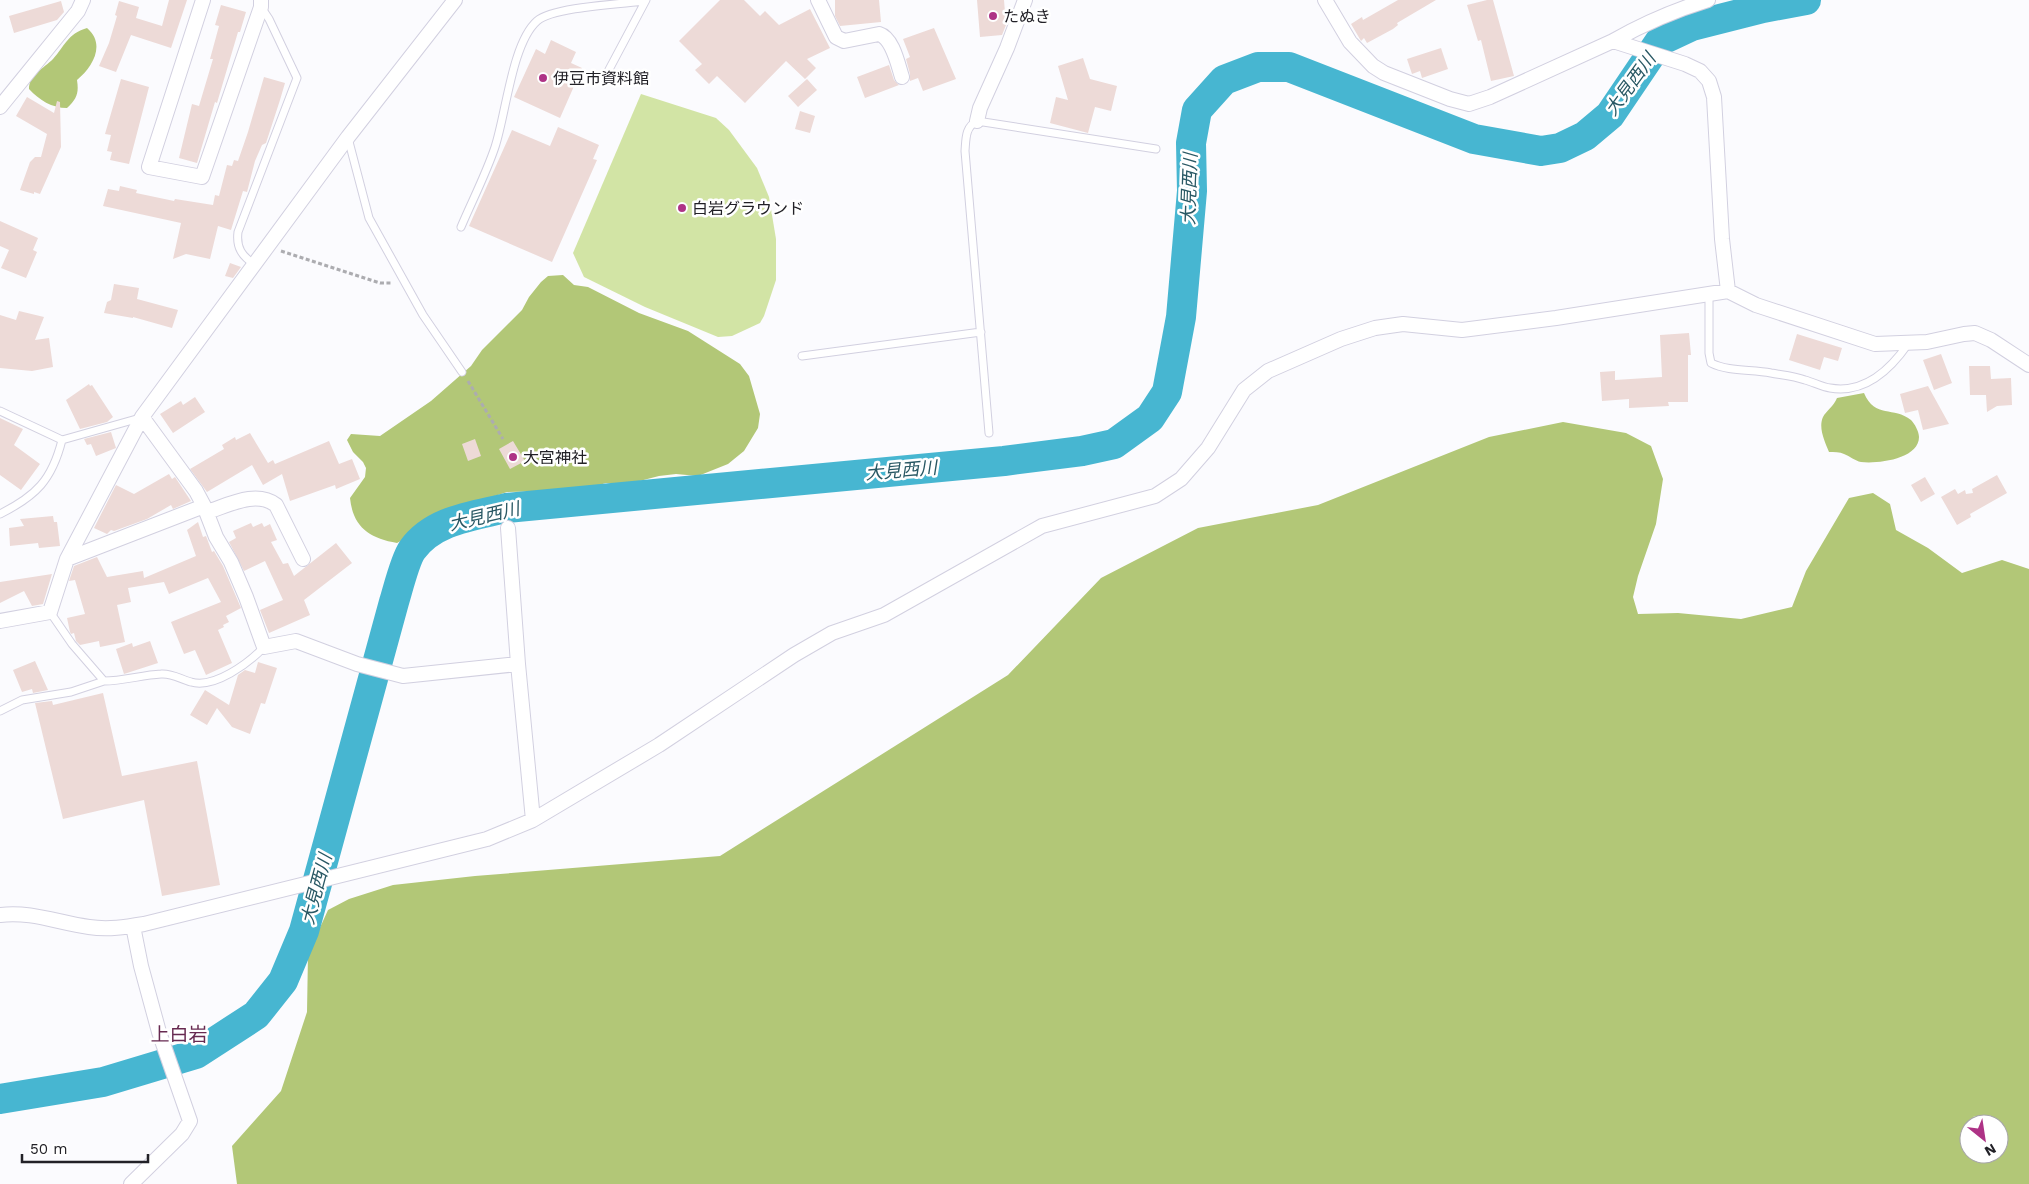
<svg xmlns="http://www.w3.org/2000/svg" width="2029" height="1184" font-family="'Work Sans','Noto Sans JP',sans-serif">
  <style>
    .green { fill: #d2e4a5 }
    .forest { fill: #b2c777; fill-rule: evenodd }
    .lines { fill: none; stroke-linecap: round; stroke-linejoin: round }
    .river { stroke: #47b6d1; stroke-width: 30 }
    .building { fill: #eddad7 }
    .service-casing { stroke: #d2d0e0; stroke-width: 9 }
    .minor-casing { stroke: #d2d0e0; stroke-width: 16 }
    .path { stroke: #acacb0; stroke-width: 3; stroke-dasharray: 4 2.5; stroke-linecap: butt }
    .service { stroke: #fff; stroke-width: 7 }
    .minor { stroke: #fff; stroke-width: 14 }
    .poi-dot { fill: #ae3386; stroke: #fff; stroke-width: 2 }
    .labels { text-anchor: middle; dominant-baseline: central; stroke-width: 5; stroke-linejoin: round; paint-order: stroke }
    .poi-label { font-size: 16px; fill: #222127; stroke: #fff; text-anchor: start }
    .water-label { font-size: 18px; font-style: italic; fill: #295864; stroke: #fff }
    .quarter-label { font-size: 19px; fill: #672a51; stroke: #fff }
  </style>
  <rect width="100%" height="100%" fill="#fbfbfe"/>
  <path class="green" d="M641,94L716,118L729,130L757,168L769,197L776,239V280L764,316L760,323L732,336L718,337L645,307L584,277L573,253Z"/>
  <path class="forest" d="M87,28C106,44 93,67 77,80C79,93 77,99 67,108C52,108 39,100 29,89C29,75 44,68 53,59C65,46 67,34 87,28Z
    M563,275L574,285L588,287L639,313L688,331L740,364L749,376L760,414L758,428L744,451L728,464L698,476L676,474L659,476L624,485L606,483L567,494L546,491L507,492L441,514L419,527L410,536L397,543C369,538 353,527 350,498L365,477L366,468L363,462L353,452L347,440L351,434L380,436L431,401L471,366L482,350L522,310L529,297L541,282L548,276Z
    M1864,393C1875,419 1894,406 1911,420C1915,424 1919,432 1919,437C1919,459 1878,464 1861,462C1855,461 1850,456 1844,454C1840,452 1834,452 1829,452C1825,442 1818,428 1823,417C1826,411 1834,406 1837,398Z
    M1563,422L1626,433L1651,446L1663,479L1656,524L1638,576L1633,597L1638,614L1678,613L1741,619L1792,607L1806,571L1849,498L1873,493L1890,504L1896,530L1928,548L1962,573L2002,560L2029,569V1184H237L232,1146L281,1091L307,1012L308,954L328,910L349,899L393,885L475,876L720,856L1008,675L1101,578L1198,528L1318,505L1489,437ZM1969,1124H1999V1154H1969Z"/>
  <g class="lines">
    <path class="river" d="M0,1099L103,1082L196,1054L256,1015L283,981L304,931L394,602C398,589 405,560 412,550C433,520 473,516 506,508L1004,461L1082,451L1114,444L1150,418L1167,392L1181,317L1192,191L1191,143L1197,110L1224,80L1258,67H1289L1474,139L1541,151L1560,148L1585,136L1610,115L1660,41L1692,26L1763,8L1806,0"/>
  </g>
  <path class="building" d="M169,0H187L171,48L131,35L116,72L99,66L109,43L117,16L115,15L119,1L139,7L136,18L162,26Z
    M720,0H744L760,16L765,11L779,25L810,9L830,48L807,59L816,68L805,79L786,61L745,103L717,76L709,84L695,70L702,64L679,41Z
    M835,0H879L881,22L840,26L835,16Z
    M977,0H1004L1006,25L1002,35L980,37Z
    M1398,0H1436L1397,23L1398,25L1393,29L1367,43L1364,38L1361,41L1351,24L1362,17L1363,20Z
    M1487,0H1493L1514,76L1491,81L1481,40L1478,41L1467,5Z
    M61,1L64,12L57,20L14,33L9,16Z
    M221,5L246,12L240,32H238L217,103L215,102L197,163L179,158L192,104L199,106L213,59H210L219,26L215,25Z
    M934,28L956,79L923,91L918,78L910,81V74L906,59L910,57L903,39Z
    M551,40L576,52L571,63L582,68L560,118L514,97L536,49L545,54Z
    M1441,48L1448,69L1422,78L1420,71L1412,74L1407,59Z
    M1083,58L1090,79L1117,86L1111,111L1095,107L1088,133L1050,123L1056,97L1068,100L1058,66Z
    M889,65L894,80L899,85L865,98L857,77Z
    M264,77L285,83L280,100L266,143L262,145L255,161L247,192L243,191L231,230L218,226L210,259L186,254L173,259L181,223L103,206L108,189L119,191L120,186L137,190L136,193L174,201L175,199L213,205L215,195L219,196L227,165L232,166L234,160L238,161L248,132Z
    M121,79L149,87L129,164L110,160L112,152L107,151L111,135L105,134Z
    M807,79L817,90L798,107L788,96Z
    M27,97L54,113L57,101L60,102L61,147L40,194L34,192V194L20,190L30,162L35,157H41L47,134L16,116Z
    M800,111L815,116L810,133L795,129Z
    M558,127L599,145L593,159L597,160L552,262L469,226L512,130L550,146Z
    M0,221L38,238L33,250L37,252L26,278L1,268L9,250L0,246Z
    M230,263L241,267L233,278L225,276Z
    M114,284L139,288L137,299L178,310L172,328L133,317V318L104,313L107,302L111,300Z
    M19,311L44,317L35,340L49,338L53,367L32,371L0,368V315L16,320Z
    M1689,333L1691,355H1688V402H1668L1669,406L1629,408V399L1602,401L1600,372L1615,371V380L1662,377L1660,335Z
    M1797,334L1842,348L1838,361L1824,357L1820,370L1789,360Z
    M1941,354L1952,383L1934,390L1923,360Z
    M1969,366H1990L1991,379L2011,378L2012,405L1997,406L1987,412L1986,395H1970Z
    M89,384L90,386L92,385L113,417L107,422L80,429L66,400Z
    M1928,386L1949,424L1923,430L1918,410L1905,413L1900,394Z
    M195,397L205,412L173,433L160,414L181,401L183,405Z
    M0,418L23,429L14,445L40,464L21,490L0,475Z
    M111,432L116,448L96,456L91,444L87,445L84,439Z
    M250,433L268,463L273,460L275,464L329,441L339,464L352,459L360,479L336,489L335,485L290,501L282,474L263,485L252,465L207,492L190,469L224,449L222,445L235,437L236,440Z
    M475,439L481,456L468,461L462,444Z
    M513,441L525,461L510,469L499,449Z
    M169,474L172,479L175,477L191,501L173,509L171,505L147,519L114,531L111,530L107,534L94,528L116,485L134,494Z
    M1997,475L2007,493L1970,514L1971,517L1957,525L1941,497L1955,489L1958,494L1965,490L1966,494L1973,493L1972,489Z
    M1925,477L1935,494L1921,502L1911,485Z
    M53,516L54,522H57L60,546L39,548L38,543L10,546L9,528L24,526L20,519Z
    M198,522L203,537L206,536L212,552L214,551L223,566L241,608L226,616L229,622L223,625L224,627L218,630L232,663L206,675L195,650L184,654L171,622L221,602L208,578L169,594L164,582L128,588L131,602L117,605L125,642L100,647L99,641L80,645L76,641L74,633L71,634L70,632L67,618L85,614L75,580L69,581L74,566L97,557L107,577L143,571L144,578L196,556L187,530Z
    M251,523L253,527L262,523L264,527L270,524L277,540L271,542L283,564L288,563L294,576L336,543L352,563L304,600L310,615L269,633L260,610L283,600L265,561L244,571L229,542L236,538L233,531Z
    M52,574L43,604L32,606L24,591L0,603V582Z
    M150,641L158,663L124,674L116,649L132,643L133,647Z
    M35,661L48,690L33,693L32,689L22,692L13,670Z
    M258,662L277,668L265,704L261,703L250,734L232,727L217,708L207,725L190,715L205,690L229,705L238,675L245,670L255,673Z
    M103,693L122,776L197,761L220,885L162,896L144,800L63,819L35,703L52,701L53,705Z"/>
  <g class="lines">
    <g class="service-casing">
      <path id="service" d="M604,79L646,0
        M348,138L369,218L423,315L462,372
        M461,227C472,201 486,174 495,147C506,114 512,43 537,21C553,7 621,4 645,1
        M255,265C242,256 236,248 238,232L297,78L269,19L261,7
        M1709,293V353L1711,363C1729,372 1752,369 1771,373C1782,375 1794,376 1805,380C1813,382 1822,387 1830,388C1865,394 1890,370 1908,344
        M802,356L981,332
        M0,411L62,440L140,418
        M989,433L965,151C966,139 965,127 977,121L1156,149
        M0,514C36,496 52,480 62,440
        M50,612L72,644L104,681C123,681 142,675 161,674C172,673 180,679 191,682C214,689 249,663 264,647
        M0,711L22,700L71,692L104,681"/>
    </g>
    <g class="minor-casing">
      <path id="minor" d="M203,0L149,167L202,177L261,7V0
        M818,0L836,37L844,41L879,34C893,38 898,65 902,77
        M1325,0L1350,42L1373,66L1384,73L1450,99L1469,104L1490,97L1613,41L1685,64L1700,71L1709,81L1714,97L1722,239L1728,291
        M1613,41C1643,24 1675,10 1708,0
        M0,107L78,11L83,0
        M977,121L980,108L1007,48L1025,0
        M142,417L196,491L204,506L216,537L231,562L246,597L264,647L296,641L357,664L403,676L518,664
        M207,512C229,505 256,490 276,505L303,559
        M508,528L518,664L533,820
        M67,559L204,506
        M0,621L50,612L67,559L142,417L348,137L455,0
        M0,915C31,911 59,923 89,927C108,930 126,927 144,924L487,839L533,820L659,745L794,655L832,633L884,615L1042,526L1155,496L1181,479L1208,448L1244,390L1268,371L1341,339L1375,328L1403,324L1462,330L1556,318L1728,291L1756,305L1875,344L1927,342L1964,334L1975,333L1991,340L2029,365
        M131,1184L182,1134L190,1121L159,1032L141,966L133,926"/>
    </g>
    <path class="path" d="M281,251L380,283H392
      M468,381L503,439"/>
    <use href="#service" class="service"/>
    <use href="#minor" class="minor"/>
  </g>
  <g class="poi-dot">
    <circle cx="993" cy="16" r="5"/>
    <circle cx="543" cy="78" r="5"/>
    <circle cx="682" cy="208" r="5"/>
    <circle cx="513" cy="457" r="5"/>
  </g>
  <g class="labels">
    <g class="poi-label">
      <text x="1003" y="16">たぬき</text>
      <text x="553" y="78">伊豆市資料館</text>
      <text x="692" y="208">白岩グラウンド</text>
      <text x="523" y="457">大宮神社</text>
    </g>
    <g class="water-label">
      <text transform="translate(1630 84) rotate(-54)">大見西川</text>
      <text transform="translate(1189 189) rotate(-88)">大見西川</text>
      <text transform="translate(901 470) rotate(-5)">大見西川</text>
      <text transform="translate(484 516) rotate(-13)">大見西川</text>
      <text transform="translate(316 889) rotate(-75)">大見西川</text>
    </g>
    <g class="quarter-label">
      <text x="179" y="1034">上白岩</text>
    </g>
  </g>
  <g transform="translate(1984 1139) rotate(150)"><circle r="24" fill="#ffffff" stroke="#a7a6a9"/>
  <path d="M0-4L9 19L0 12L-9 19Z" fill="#ae3386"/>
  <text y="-8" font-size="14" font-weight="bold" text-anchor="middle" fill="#222127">N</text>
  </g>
  <path d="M22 1154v8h126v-8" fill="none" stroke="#222127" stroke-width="2.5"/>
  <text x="30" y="1154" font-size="15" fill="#222127" stroke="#ffffff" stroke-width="4" paint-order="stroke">50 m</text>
</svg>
